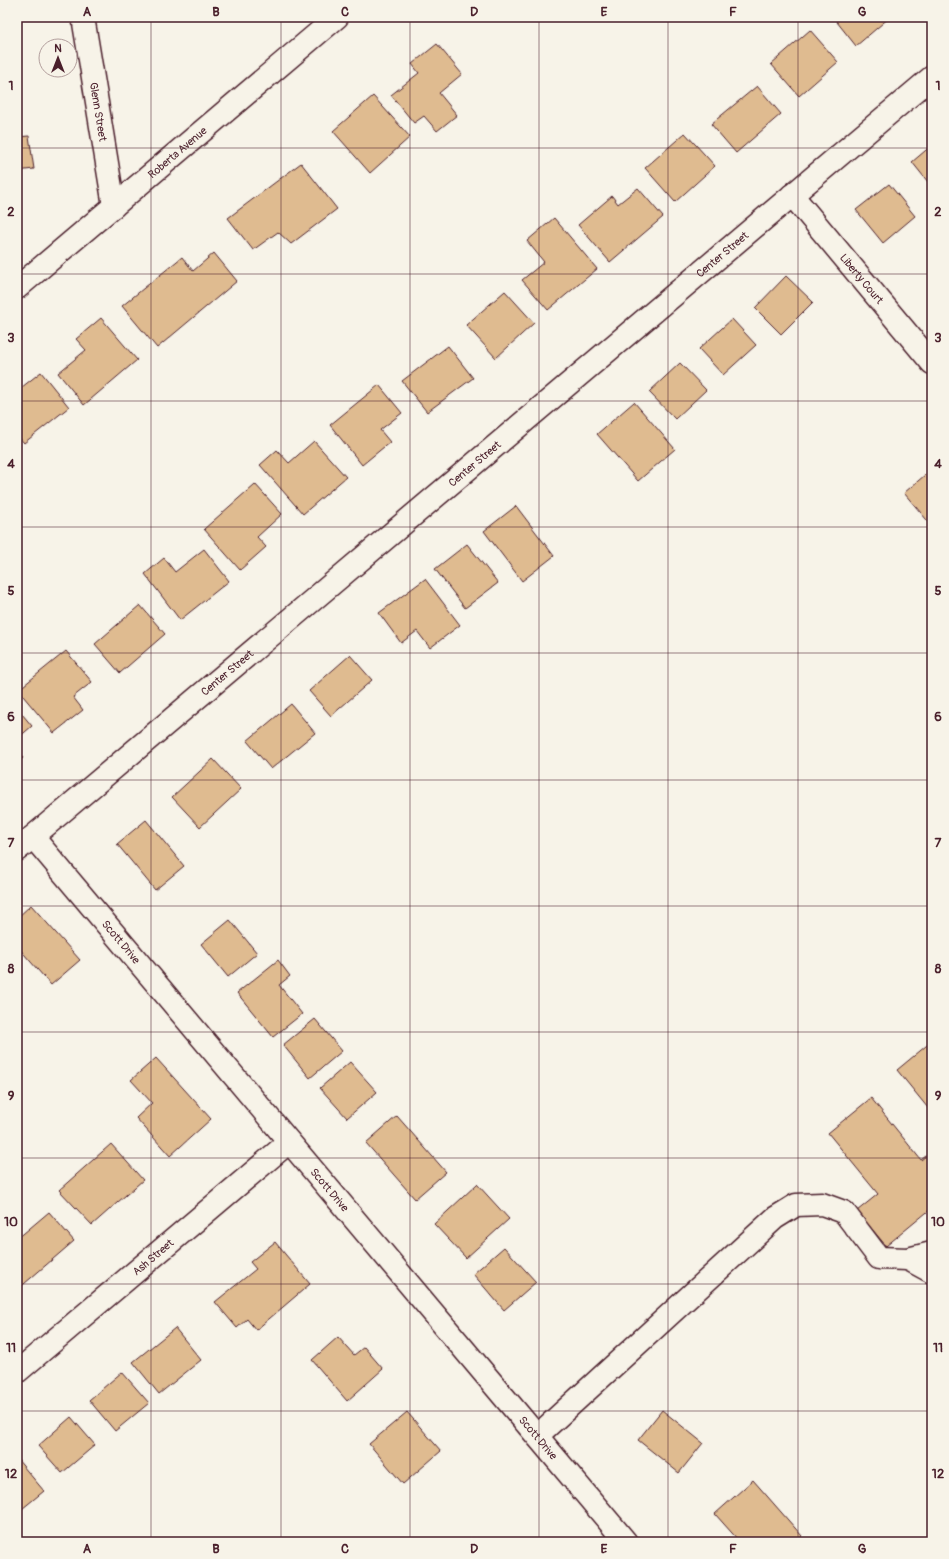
<svg xmlns="http://www.w3.org/2000/svg" width="949" height="1559" font-family="Pangolin,sans-serif">
  <style>
    .building { fill: #dfbb90; stroke: #4a1f2b }
    .lines { fill: none; stroke-linecap: round; stroke-linejoin: round }
    .minor-casing { stroke: #4a1f2b; stroke-width: 25 }
    .minor { stroke: #f7f3e8; stroke-width: 22 }
    .grid { fill: none; stroke: #4a1f2b; stroke-width: 1; stroke-opacity: 0.55 }
    .labels { text-anchor: middle; dominant-baseline: central; stroke-width: 3; stroke-linejoin: round; paint-order: stroke }
    .street-label { font-size: 11px; fill: #4a1f2b; stroke: #f7f3e8 }
    .neatline { fill: none; stroke: #4a1f2b; stroke-width: 1.5 }
    .grid-label { font-size: 13px; text-anchor: middle; font-weight: bold; fill: #4a1f2b }
  </style>
  <rect width="100%" height="100%" fill="#f7f3e8"/>
  <filter id="ink" filterUnits="userSpaceOnUse"><feTurbulence type="fractalNoise" baseFrequency=".025" numOctaves="2"/><feDisplacementMap in="SourceGraphic" scale="8" xChannelSelector="R" yChannelSelector="G"/><feConvolveMatrix kernelMatrix="1 2 1 2 8 2 1 2 1" color-interpolation-filters="sRGB"/></filter>
  <g filter="url(#ink)">
    <path class="building" d="M833,17H890L856,46Z
      M810,30L838,62L799,96L771,64Z
      M437,44L462,74L439,93L457,115L437,131L424,116L414,123L391,95L419,73L412,64Z
      M757,86L781,114L736,153L711,124Z
      M373,96L410,137L370,173L333,131Z
      M685,133L715,166L675,202L645,168Z
      M29,136L34,169L17,171V137Z
      M932,145V187L912,162Z
      M301,163L337,209L291,244L278,232L253,250L228,218Z
      M889,184L915,216L883,243L856,210Z
      M638,188L663,217L610,262L578,225L612,196L618,204Z
      M554,218L597,269L548,310L522,280L544,262L527,241Z
      M214,253L237,281L157,348L122,306L182,257L193,271Z
      M786,276L813,302L781,334L755,308Z
      M505,291L534,323L496,358L466,325Z
      M101,318L137,360L84,405L58,373L86,350L76,339Z
      M732,319L756,345L723,375L699,349Z
      M448,346L473,378L427,412L402,381Z
      M680,363L706,390L675,419L649,392Z
      M41,372L69,407L24,443L17,435V391Z
      M379,385L402,413L380,430L390,442L362,465L330,425Z
      M634,402L675,449L638,481L597,434Z
      M314,441L346,477L303,514L260,465L277,450L289,463Z
      M932,469V526L904,493Z
      M255,484L282,514L257,537L266,547L240,570L204,529Z
      M516,506L554,556L522,581L484,531Z
      M467,544L498,583L465,608L435,569Z
      M204,549L229,581L180,620L145,574L164,558L175,572Z
      M425,579L460,625L430,648L417,631L401,643L379,613Z
      M140,605L165,634L120,673L95,644Z
      M66,651L92,682L73,697L83,710L54,733L18,690Z
      M350,655L372,680L331,716L309,691Z
      M291,704L315,733L271,769L247,741Z
      M17,708L32,726L17,739Z
      M17,751L23,758L17,763Z
      M213,759L241,789L200,827L172,797Z
      M146,820L184,866L155,890L117,844Z
      M31,905L80,960L51,985L17,946V918Z
      M230,920L257,953L228,977L201,944Z
      M278,960L290,976L279,985L302,1014L273,1037L237,993Z
      M315,1019L342,1051L310,1078L283,1045Z
      M932,1041V1113L897,1070Z
      M156,1058L211,1119L170,1156L136,1118L152,1103L131,1080Z
      M350,1062L377,1092L347,1118L320,1088Z
      M871,1098L921,1160L932,1151V1208L886,1246L857,1211L878,1194L828,1133Z
      M397,1116L446,1172L415,1199L366,1143Z
      M111,1144L143,1180L92,1225L59,1190Z
      M477,1184L509,1219L466,1258L434,1224Z
      M49,1212L74,1241L17,1290V1239Z
      M275,1242L310,1284L256,1330L247,1319L237,1328L215,1302L256,1269L250,1262Z
      M504,1247L536,1282L504,1310L473,1274Z
      M175,1328L201,1360L159,1394L133,1362Z
      M338,1337L354,1355L364,1347L383,1369L347,1401L312,1360Z
      M122,1372L149,1403L115,1431L89,1400Z
      M662,1410L703,1443L679,1473L638,1440Z
      M407,1412L441,1451L403,1484L369,1444Z
      M71,1417L95,1445L62,1473L38,1446Z
      M17,1459L44,1491L17,1513Z
      M753,1480L802,1536L796,1542H740L715,1514Z"/>
    <g class="lines">
      <g class="minor-casing">
        <g id="minor">
          <path id="s1" d="M83,17L114,206"/>
          <path id="s2" d="M792,195L932,363"/>
          <path id="s3" d="M17,288L337,17"/>
          <path id="s4" d="M33,837L626,1542"/>
          <path id="s5" d="M17,850L932,77"/>
          <path d="M908,1259L932,1272"/>
          <path id="s6" d="M17,1372L289,1142"/>
          <path d="M537,1436L775,1218L796,1205L822,1204L844,1212L879,1258L908,1259L932,1253"/>
        </g>
      </g>
      <use href="#minor" class="minor"/>
    </g>
  </g>
  <path class="grid" d="M151,17V1542M281,17V1542M410,17V1542M539,17V1542M668,17V1542M798,17V1542M17,148H932M17,274H932M17,401H932M17,527H932M17,653H932M17,780H932M17,906H932M17,1032H932M17,1158H932M17,1284H932M17,1411H932"/>
  <g class="labels">
    <g class="street-label">
      <text stroke="none"><textPath href="#s1" startOffset="96">Glenn Street</textPath></text>
      <text stroke="none"><textPath href="#s3" startOffset="210">Roberta Avenue</textPath></text>
      <text stroke="none"><textPath href="#s5" startOffset="923">Center Street</textPath></text>
      <text stroke="none"><textPath href="#s2" startOffset="109">Liberty Court</textPath></text>
      <text stroke="none"><textPath href="#s5" startOffset="599">Center Street</textPath></text>
      <text stroke="none"><textPath href="#s5" startOffset="275">Center Street</textPath></text>
      <text stroke="none"><textPath href="#s4" startOffset="137">Scott Drive</textPath></text>
      <text stroke="none"><textPath href="#s4" startOffset="461">Scott Drive</textPath></text>
      <text stroke="none"><textPath href="#s6" startOffset="178">Ash Street</textPath></text>
      <text stroke="none"><textPath href="#s4" startOffset="785">Scott Drive</textPath></text>
    </g>
  </g>
  <rect width="949" height="1559" fill="none" stroke="#f7f3e8" stroke-width="44"/>
  <g transform="translate(58 58)"><circle r="19" fill="#f7f3e8" stroke="#b29e9c"/>
  <path d="M0-3L7 15L0 10L-7 15Z" fill="#4a1f2b"/>
  <text y="-6" font-size="11" font-weight="bold" text-anchor="middle" fill="#4a1f2b">N</text>
  </g>
  <rect x="22" y="22" width="905" height="1515" class="neatline"/>
  <g class="grid-label">
    <text x="87" y="16">A</text>
    <text x="216" y="16">B</text>
    <text x="345" y="16">C</text>
    <text x="474" y="16">D</text>
    <text x="604" y="16">E</text>
    <text x="733" y="16">F</text>
    <text x="862" y="16">G</text>
    <text x="11" y="90">1</text>
    <text x="938" y="90">1</text>
    <text x="11" y="216">2</text>
    <text x="938" y="216">2</text>
    <text x="11" y="342">3</text>
    <text x="938" y="342">3</text>
    <text x="11" y="468">4</text>
    <text x="938" y="468">4</text>
    <text x="11" y="595">5</text>
    <text x="938" y="595">5</text>
    <text x="11" y="721">6</text>
    <text x="938" y="721">6</text>
    <text x="11" y="847">7</text>
    <text x="938" y="847">7</text>
    <text x="11" y="973">8</text>
    <text x="938" y="973">8</text>
    <text x="11" y="1100">9</text>
    <text x="938" y="1100">9</text>
    <text x="11" y="1226">10</text>
    <text x="938" y="1226">10</text>
    <text x="11" y="1352">11</text>
    <text x="938" y="1352">11</text>
    <text x="11" y="1478">12</text>
    <text x="938" y="1478">12</text>
    <text x="87" y="1553">A</text>
    <text x="216" y="1553">B</text>
    <text x="345" y="1553">C</text>
    <text x="474" y="1553">D</text>
    <text x="604" y="1553">E</text>
    <text x="733" y="1553">F</text>
    <text x="862" y="1553">G</text>
  </g>
</svg>
